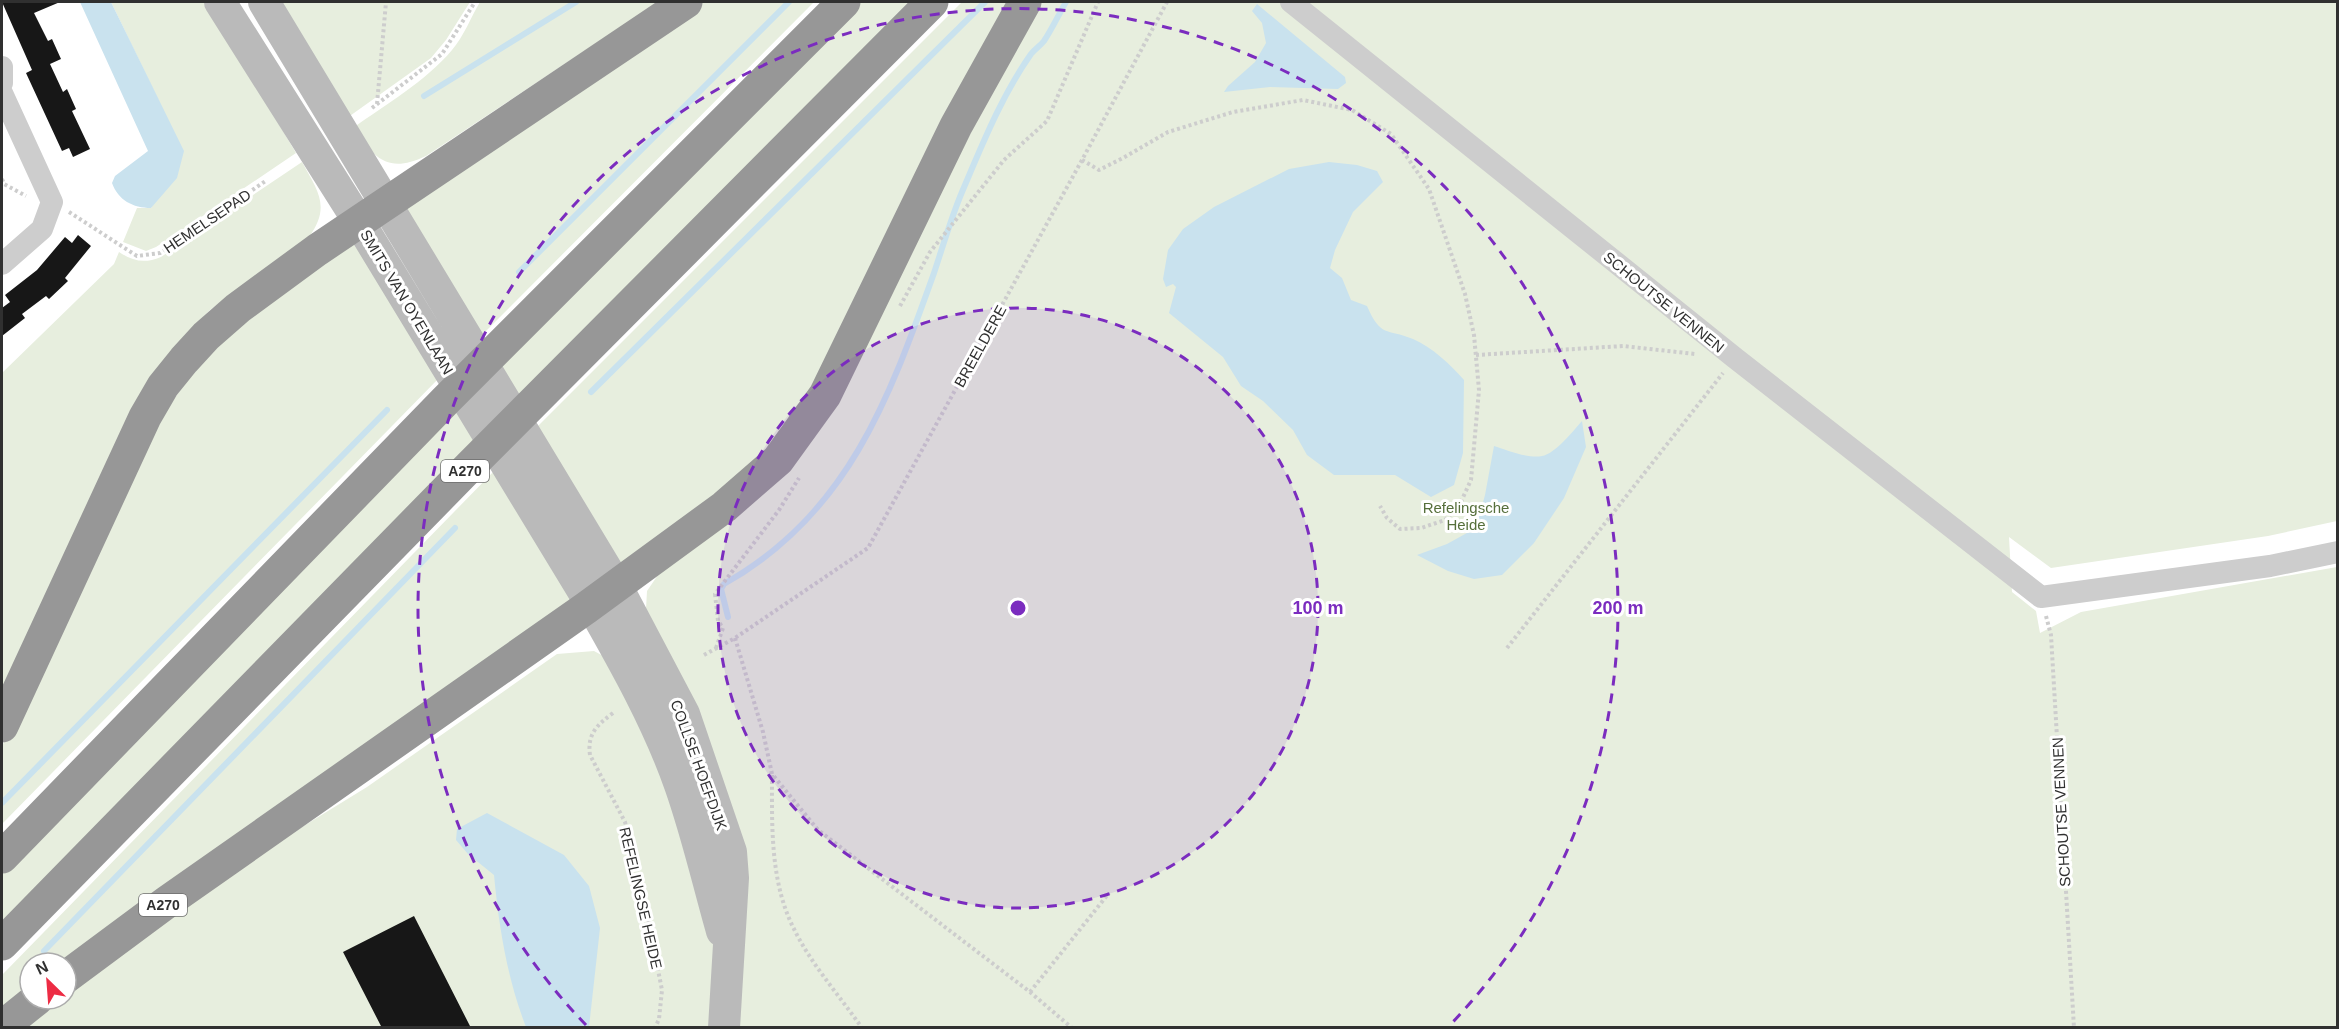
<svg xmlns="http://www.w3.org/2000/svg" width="2339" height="1029" font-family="Helvetica,sans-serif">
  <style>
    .green { fill: #e7eede }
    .water { fill: #c9e2ee }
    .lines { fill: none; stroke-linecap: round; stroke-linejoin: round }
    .stream { stroke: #c9e2ee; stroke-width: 6 }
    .building { fill: #171717 }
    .path { stroke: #cdcdcd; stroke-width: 4; stroke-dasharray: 3 3; stroke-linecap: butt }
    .minor { stroke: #cdcdcd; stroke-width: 22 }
    .secondary { stroke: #bababa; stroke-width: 32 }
    .motorway { stroke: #979797; stroke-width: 33 }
    .ring { fill: none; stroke: #7b2cbf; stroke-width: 3; stroke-dasharray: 10 8 }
    .labels { text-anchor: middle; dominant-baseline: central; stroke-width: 6; stroke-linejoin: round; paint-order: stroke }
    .shield { fill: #fff; stroke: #6e6e6e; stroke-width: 1.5 }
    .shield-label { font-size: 14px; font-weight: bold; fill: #303030 }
    .street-label { font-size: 15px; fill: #303030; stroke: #fff }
    .park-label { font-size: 15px; fill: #566f3b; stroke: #fff }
    .centre { fill: #7b2cbf; stroke: #fff; stroke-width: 3 }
    .ring-label { font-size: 18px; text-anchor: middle; font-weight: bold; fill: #7b2cbf; stroke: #fff; stroke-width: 6; stroke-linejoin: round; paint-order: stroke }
  </style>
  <rect width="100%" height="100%" fill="#fff"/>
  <path class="green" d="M111,2H206L296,153L188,226L156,247L146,251L123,242L137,208H151L183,151Z
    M276,2H470L446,40L431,58L347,118Z
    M480,2H658L426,156C388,174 375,159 353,128C386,104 425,82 452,50C464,36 471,17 480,2Z
    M700,2H814L482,335L402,211Z
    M860,2H917L2,929V872Z
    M962,2H1017L885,254L778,449L622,564L615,563L538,426Z
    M1042,2H2337V521L2268,536L2051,568L2009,537L2012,592L2036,611L2040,633L2081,612L2337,567V1027L19,1028L57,999H66V992L242,864L367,787L557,654L594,651L607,658L646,609L647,591L660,572L787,472L830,416L989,96Z
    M302,162C318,191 331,207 309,237L210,310L176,345L2,693V373L114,264L119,252C133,261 144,264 161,257Z
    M354,239L440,377L2,824V746L28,694L143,443L215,341Z
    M495,470L577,597L65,963H30V989L2,1011V975Z"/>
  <path class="water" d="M80,2H111L184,151L177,178L151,208C133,208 118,200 112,183L115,176L148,151Z
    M1257,4L1345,77L1346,83L1338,89L1270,87L1224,92L1228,86L1255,62L1266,43L1262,23L1252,11Z
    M1329,162L1357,165L1377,171L1383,182L1353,212L1335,250L1330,268L1342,278L1351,300L1367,306C1381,338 1386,328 1413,339C1432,347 1451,365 1464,380L1463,453L1454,485L1431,497L1395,475H1334L1307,455L1293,430L1263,401L1241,386L1223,357L1169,313L1176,287L1173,284L1166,287L1163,279L1168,250L1183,229L1214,207L1289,169Z
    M1582,421L1586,447L1564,498L1534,543L1502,575L1474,579L1448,571L1417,555L1447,544L1476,528L1485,495L1494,446C1506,450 1529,459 1542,456C1555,454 1573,431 1582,421Z
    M487,813L564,855L589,886L600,928L589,1027H526C507,978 499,927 494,875L468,854L456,840L457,829Z"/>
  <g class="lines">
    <path class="stream" d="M424,96L576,2
      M519,272L789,2
      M591,392L985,2
      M728,617L721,589L724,584C848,514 889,399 934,273C943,246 951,218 962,192C982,145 1002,95 1031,54C1035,49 1040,46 1044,41C1052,29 1059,14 1066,2
      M2,803L387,410
      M44,951L455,528"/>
  </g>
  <path class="building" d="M2,2H60L34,13L48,41L52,39L61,59L50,64L63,92L67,89L76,109L72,111L90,149L73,157L69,148L62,151L26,73L32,70Z
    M78,235L91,246L65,278L68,281L49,299L46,296L22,314L25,318L2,336V308L10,302L5,295L37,270L65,237L72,243Z
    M414,916L471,1028H382L343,952Z"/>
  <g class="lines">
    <path class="path" d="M377,104L386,2
      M372,108L442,54L475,2
      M1082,160L1099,170L1123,158L1168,132L1233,112L1303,100L1352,110L1391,134L1429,189L1465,294L1474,335L1479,390L1471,480L1459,506L1445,520L1421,528L1400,529L1387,518L1380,506
      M2,179L4,184L26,196
      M69,212L137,256L160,253L267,180
      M900,306L930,252L1004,160L1047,121L1098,2
      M1476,355L1623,346L1695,354
      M2046,616L2051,635L2074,1028
      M735,638L763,732L772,774L818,830L1030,992L1072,1028
      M716,648L723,628L718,621L715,594L779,510L799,478
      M1507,648L1723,373
      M704,655L735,638L868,548L1082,160L1167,2
      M613,713C597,725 587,734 590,755L625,822L641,884L662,990L659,1019L655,1028
      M772,775C772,826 770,882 794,929C811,964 839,995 862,1028
      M1030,992L1109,893"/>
    <path class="minor" d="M1291,2L1735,358L2041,597L2270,566L2338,552
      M2,67V83
      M2,93L52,202L42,229L2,264"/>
    <path class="secondary" d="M220,2L359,222L591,604C624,662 658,722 680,785C697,833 708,882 722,931
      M264,2L616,585L684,714L731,852L733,878L724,1028"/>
    <path class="motorway" d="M2,726L145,417L163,386L184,360L206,336L238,308L317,250L686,2
      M2,857L446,400L844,2
      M2,944L471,465L932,2
      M66,977L167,902L586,608L724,507L778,460L825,395L956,126L1025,2
      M2,1027L37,999"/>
  </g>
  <circle cx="1018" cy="608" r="300" fill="#7b2cbf" fill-opacity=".12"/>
  <g class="ring">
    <circle cx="1018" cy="608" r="300"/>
    <path d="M586 1025A600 600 0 1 1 1450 1025"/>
  </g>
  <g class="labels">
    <g class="shield">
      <rect x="441" y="460" width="48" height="22" rx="4.5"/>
      <rect x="139" y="894" width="48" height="22" rx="4.5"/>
    </g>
    <g class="shield-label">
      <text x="465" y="471">A270</text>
      <text x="163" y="905">A270</text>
    </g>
    <g class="street-label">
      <text transform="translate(207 221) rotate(-34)">HEMELSEPAD</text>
      <text transform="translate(407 302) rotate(59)">SMITS VAN OYENLAAN</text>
      <text transform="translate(1664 302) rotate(39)">SCHOUTSE VENNEN</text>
      <text transform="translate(980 346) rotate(-61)">BREELDERE</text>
      <text transform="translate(699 765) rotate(70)">COLLSE HOEFDIJK</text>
      <text transform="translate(2061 812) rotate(-93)">SCHOUTSE VENNEN</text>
      <text transform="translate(641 898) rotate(77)">REFELINGSE HEIDE</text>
    </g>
    <g class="park-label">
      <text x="1466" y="507">Refelingsche<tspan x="1466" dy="17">Heide</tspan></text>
    </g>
  </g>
  <circle cx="1018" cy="608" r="9" class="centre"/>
  <g class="ring-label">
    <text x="1318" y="614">100 m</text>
    <text x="1618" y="614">200 m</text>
  </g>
  <rect width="2339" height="1029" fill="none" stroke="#303030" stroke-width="6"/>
  <g transform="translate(48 981) rotate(335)"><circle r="28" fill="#ffffff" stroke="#acacac" stroke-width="1.5"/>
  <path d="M0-4.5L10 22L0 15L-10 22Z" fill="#ed2c44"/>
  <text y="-9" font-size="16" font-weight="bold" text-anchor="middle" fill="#303030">N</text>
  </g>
</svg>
